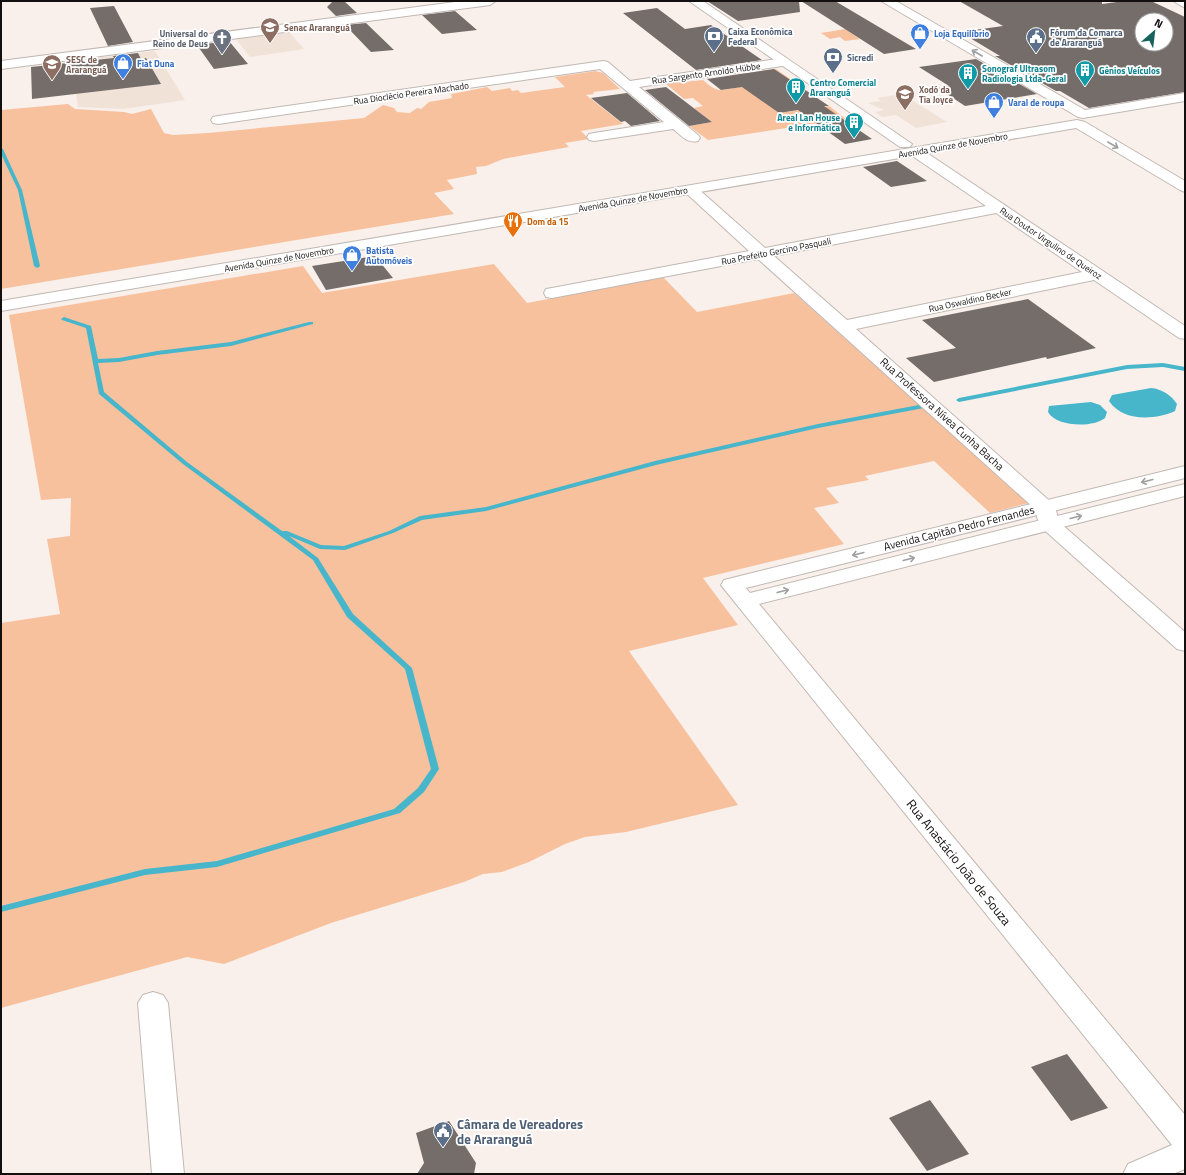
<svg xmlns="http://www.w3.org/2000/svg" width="1186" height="1175" font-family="'Titillium Web',sans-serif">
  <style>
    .built { fill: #f1e2d8 }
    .green { fill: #f8c19e }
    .water { fill: #47b6ca }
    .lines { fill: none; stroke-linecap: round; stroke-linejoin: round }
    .stream { fill: #47b6ca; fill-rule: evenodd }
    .building { fill: #756d69; fill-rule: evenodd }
    .street-casing { stroke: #c1b8b3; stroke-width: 2 }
    .secondary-casing { stroke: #c1b8b3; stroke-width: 2 }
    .street { fill: #fff; fill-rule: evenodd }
    .secondary { fill: #fff; fill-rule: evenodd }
    .oneway { stroke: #a09f9f }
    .labels { text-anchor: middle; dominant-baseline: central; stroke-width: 3.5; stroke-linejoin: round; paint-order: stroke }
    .far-education-label { font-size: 9px; font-weight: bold; fill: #785e54; stroke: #fff; text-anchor: start }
    .far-service-label { font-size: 9px; font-weight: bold; fill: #4e5e75; stroke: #fff; text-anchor: start }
    .far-worship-label { font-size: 9px; font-weight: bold; fill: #5b616d; stroke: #fff; text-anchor: end }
    .far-shop-label { font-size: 9px; font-weight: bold; fill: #366cbe; stroke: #fff; text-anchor: start }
    .far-culture-label { font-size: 9px; font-weight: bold; fill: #0d838f; stroke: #fff; text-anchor: start }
    .far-street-label { font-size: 9px; fill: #120f0e; stroke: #fff }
    .far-food-label { font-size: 9px; font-weight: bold; fill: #c56008; stroke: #fff; text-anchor: start }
    .street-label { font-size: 11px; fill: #120f0e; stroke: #fff }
    .near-street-label { font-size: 13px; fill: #120f0e; stroke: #fff }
    .near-service-label { font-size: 13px; font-weight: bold; fill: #4e5e75; stroke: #fff; text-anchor: start }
  </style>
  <rect width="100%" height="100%" fill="#f9f0eb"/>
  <path class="built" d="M289,32L304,49L250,57L236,39Z
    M155,51L185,100L124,109L78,107L71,61Z
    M902,94L947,122L916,128L896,115L882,117L875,112L884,110L868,103L881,101L877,98Z"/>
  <path class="green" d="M845,29L860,39L845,41L840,37L830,39L821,33Z
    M776,69L813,95L765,103L779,113L829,106L846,119L708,140L689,126L712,122L694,108L703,106L693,98L684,99L666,84L703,80C718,94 721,90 740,87L726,76Z
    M595,71L603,73L620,89L593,92L594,94L586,95L623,124L581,131L589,139L565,143L569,147L503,159L486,166L476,167L477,174L447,180L454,189L434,193L454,214L1,289V110L68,104L75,109L124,112L132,114L151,109L164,133L173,135L208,133L364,118L383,105L394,108L397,112L410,113L417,108L421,109L429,102L452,98L451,94L487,87L492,91L510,88L512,91L518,90L521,93L565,87L555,77Z
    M494,264L527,303L663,277L697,312L794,293L1029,503L990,513L934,461L865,476L869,480L826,488L839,503L814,508L844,544L703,578L738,625L629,651L738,805L626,832L585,837L565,844L529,862L502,872L483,874L464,882L331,923L224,964L187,957L1,1008V623L60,614L47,539L70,536L71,498L41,500L9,315L303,266L322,293Z"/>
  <path class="water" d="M1151,388C1162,389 1171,395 1177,404L1175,411C1155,420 1123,422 1109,401L1112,395Z
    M1091,402L1100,405L1107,412L1105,418C1093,428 1056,427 1048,412L1049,406Z"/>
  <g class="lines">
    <path class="stream" d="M1,148L3,149L22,190L40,266L39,267L37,268L34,266L18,190L1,154Z
      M64,317L91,326L98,359L119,358L157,351L231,342L309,322H313V324L231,346L157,355L119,362L98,363L104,392L187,462L282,531H287L321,545L344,546L389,531L420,516L486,507L655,461L818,424L924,404L927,406L924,408L818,428L656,465L486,511L422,520L393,533L345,550L320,549L289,536L318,558L353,614L412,668L439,769L424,792L400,813L217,867L145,875L1,912V906L145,869L217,861L394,809L418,788L431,769L405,669L347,617L313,560L183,464L99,394L86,328L62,320L61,319Z
      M1163,363L1185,367V371L1163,367L1127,369L959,402L956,400L959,398L1127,365Z"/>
  </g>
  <path class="building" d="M333,1H344L357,13L336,16L327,7Z
    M707,1H799L800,12L738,21Z
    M801,1H835L916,49L884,54Z
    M959,1H1102V4L1124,1H1151L1185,17V92L1089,108L1060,91H1056L995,56H1000L960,32L1003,26ZM1142,20H1166V44H1142Z
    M114,6L133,42L108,46L90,8Z
    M657,8L685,29L711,25L762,60L696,70L623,13Z
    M455,11L477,30L442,34L422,15Z
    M366,23L394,50L371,52L345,25Z
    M229,41L248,64L214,69L197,45Z
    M138,53L141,59L146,58L161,84L32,99L31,67L114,58L113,56Z
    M976,59L1037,94L965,106L938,88L949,86L919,67Z
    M774,69L829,106H824L872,139L845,144L798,110L779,113L742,87L721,90L707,79Z
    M666,87L712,122L689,126L645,90Z
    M627,93L660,121L631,126L625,121L621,122L591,98Z
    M897,161L927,181L891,187L863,167Z
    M375,256L393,278L326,290L312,266Z
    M1028,299L1096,348L1047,359L1046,357L934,382L906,358L956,348L922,320Z
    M1067,1054L1108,1108L1071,1121L1031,1067Z
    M930,1100L969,1154L927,1171L889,1118Z
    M449,1121L476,1163L474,1174H417L424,1163L416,1133Z"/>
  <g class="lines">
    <g class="street-casing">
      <path id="street" d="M1173,1H1185V8Z
        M784,58L790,62L789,65L639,87L698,135L700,138L698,141C687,144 681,135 673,129L594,141L589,140L587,137L589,134L594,133L664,122L600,69L218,124L213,123L211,120L213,117L218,116L603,61L608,62L630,81Z
        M916,148L921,149L1185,326V339L1179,338L1094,280L856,329L1052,503L1055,507L1059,522L1185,632V651L1177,649L1042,528L1039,524L1035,509L758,259L552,298L546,297L544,293L546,289L552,288L749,251L686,193L683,190L686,187H696L765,248L986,206L911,155L909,152L911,149ZM996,213L1082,272L847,320L774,256Z
        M153,992L163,995L168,1003L184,1174H152L138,1003L143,995Z"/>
    </g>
    <g class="secondary-casing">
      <path id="secondary" d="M463,1H496L490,5L1,69V61Z
        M689,1H703L912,144L910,147H900Z
        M881,1H896L1085,110L1185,93V101L1083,118L1078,117Z
        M1077,120L1085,122L1185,181V192L1180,190L1076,128L1,311V301Z
        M1185,466V478L746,588L750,593L1185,484V496L759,604L1185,1115V1169L1173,1174H1123L1128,1164L1172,1145L721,585L724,580Z"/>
    </g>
    <use href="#street" class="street"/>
    <use href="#secondary" class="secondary"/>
  </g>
  <defs><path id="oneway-shaft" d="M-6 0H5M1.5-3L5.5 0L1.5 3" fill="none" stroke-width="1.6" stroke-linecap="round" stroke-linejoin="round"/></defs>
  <g class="oneway">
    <use href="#oneway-shaft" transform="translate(977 53) rotate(-150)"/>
    <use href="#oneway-shaft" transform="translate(1113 145) rotate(30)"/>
    <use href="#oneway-shaft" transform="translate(1147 481) rotate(166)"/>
    <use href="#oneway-shaft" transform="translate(1076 517) rotate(-14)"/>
    <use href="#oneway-shaft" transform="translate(858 554) rotate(166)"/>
    <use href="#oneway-shaft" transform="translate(909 559) rotate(-14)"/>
    <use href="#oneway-shaft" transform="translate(783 591) rotate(-14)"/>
  </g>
  <defs>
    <g id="university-pin" transform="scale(1)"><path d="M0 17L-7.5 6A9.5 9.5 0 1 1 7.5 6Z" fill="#8d6e63" stroke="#fff"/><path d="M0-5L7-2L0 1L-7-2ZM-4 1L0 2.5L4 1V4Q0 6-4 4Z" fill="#fff"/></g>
    <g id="shop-pin" transform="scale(1)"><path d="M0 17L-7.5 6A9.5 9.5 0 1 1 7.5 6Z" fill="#3f7fe0" stroke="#fff"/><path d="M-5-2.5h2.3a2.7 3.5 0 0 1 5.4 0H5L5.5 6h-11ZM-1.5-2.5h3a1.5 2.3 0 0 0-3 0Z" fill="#fff"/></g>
    <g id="bank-pin" transform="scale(1)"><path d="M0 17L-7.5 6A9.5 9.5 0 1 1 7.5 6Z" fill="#5c6f8a" stroke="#fff"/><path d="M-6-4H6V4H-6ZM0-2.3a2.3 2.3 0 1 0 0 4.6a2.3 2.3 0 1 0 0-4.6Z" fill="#fff"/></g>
    <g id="civic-pin" transform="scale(1)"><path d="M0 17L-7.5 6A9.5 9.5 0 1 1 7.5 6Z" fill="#5c6f8a" stroke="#fff"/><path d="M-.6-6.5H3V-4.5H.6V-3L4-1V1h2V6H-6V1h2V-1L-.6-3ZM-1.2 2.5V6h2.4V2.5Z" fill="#fff"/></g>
    <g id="church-pin" transform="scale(1)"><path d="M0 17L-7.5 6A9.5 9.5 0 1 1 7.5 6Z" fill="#6b7280" stroke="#fff"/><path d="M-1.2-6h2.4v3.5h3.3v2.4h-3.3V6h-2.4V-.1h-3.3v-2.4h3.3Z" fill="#fff"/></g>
    <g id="building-pin" transform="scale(1)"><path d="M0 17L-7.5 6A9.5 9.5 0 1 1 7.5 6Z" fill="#0f9aa8" stroke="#fff"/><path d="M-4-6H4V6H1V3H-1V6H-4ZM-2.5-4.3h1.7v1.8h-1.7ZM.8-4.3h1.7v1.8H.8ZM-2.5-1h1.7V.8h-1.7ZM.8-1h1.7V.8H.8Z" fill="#fff"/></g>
    <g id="school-pin" transform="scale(1)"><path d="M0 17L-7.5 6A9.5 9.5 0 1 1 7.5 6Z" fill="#8d6e63" stroke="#fff"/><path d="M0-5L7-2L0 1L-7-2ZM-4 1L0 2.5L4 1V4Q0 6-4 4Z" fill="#fff"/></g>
    <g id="restaurant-pin" transform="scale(1)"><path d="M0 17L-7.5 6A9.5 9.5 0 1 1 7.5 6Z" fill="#e8710a" stroke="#fff"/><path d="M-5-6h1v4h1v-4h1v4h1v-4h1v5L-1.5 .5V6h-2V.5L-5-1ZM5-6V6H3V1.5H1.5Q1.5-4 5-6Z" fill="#fff"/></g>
  </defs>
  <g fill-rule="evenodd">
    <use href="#university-pin" x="270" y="27"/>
    <use href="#shop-pin" x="920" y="33"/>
    <use href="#bank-pin" x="714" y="36"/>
    <use href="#civic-pin" x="1036" y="37"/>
    <use href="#church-pin" x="222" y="38"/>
    <use href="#bank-pin" x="833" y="57"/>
    <use href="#shop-pin" x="123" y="63"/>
    <use href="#university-pin" x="52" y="64"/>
    <use href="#building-pin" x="1085" y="70"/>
    <use href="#building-pin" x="968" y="73"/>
    <use href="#building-pin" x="796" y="87"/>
    <use href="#school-pin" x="905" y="94"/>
    <use href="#shop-pin" x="994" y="102"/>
    <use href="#building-pin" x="854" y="122"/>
    <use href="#restaurant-pin" x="513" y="221"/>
    <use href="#shop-pin" x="352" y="255"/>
    <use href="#civic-pin" x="443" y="1131"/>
  </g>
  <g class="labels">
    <g class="far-education-label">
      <text x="284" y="27">Senac Araranguá</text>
      <text x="66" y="59">SESC de<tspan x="66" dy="10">Araranguá</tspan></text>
      <text x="919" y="89">Xodó da<tspan x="919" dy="10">Tia Joyce</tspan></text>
    </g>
    <g class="far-service-label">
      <text x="728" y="31">Caixa Econômica<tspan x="728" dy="10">Federal</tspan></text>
      <text x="1050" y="32">Fórum da Comarca<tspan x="1050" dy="10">de Araranguá</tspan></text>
      <text x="847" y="57">Sicredi</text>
    </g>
    <g class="far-worship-label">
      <text x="208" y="33">Universal do<tspan x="208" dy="10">Reino de Deus</tspan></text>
    </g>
    <g class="far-shop-label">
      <text x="934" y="33">Loja Equilíbrio</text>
      <text x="137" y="63">Fiat Duna</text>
      <text x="1008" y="102">Varal de roupa</text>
      <text x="366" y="250">Batista<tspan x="366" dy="10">Automóveis</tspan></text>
    </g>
    <g class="far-culture-label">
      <text x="982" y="68">Sonograf Ultrasom<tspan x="982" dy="10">Radiologia Ltda-Geral</tspan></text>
      <text x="1099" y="70">Gênios Veículos</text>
      <text x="810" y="82">Centro Comercial<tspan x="810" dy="10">Araranguá</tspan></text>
      <text x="840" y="117" text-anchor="end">Areal Lan House<tspan x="840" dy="10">e Informática</tspan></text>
    </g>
    <g class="far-street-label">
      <text transform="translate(706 73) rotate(-8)">Rua Sargento Arnoldo Hübbe</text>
      <text transform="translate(411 93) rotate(-8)">Rua Dioclécio Pereira Machado</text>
      <text transform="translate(953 145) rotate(-10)">Avenida Quinze de Novembro</text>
      <text transform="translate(633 199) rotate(-10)">Avenida Quinze de Novembro</text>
      <text transform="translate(1051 243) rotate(34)">Rua Doutor Virgulino de Queiroz</text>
      <text transform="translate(776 251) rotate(-11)">Rua Prefeito Gercino Pasquali</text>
      <text transform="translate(279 259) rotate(-10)">Avenida Quinze de Novembro</text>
      <text transform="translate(970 300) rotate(-12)">Rua Oswaldino Becker</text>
    </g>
    <g class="far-food-label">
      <text x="527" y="221">Dom da 15</text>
    </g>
    <g class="street-label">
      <text transform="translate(942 414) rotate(42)">Rua Professora Nívea Cunha Bacha</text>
      <text transform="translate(959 528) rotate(-14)">Avenida Capitão Pedro Fernandes</text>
    </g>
    <g class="near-street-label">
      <text transform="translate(959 862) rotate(51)">Rua Anastácio João de Souza</text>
    </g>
    <g class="near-service-label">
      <text x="457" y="1124">Câmara de Vereadores<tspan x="457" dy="15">de Araranguá</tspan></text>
    </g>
  </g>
  <rect width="1186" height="1175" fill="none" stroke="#120f0e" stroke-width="4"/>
  <g transform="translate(1154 32) rotate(28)"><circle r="19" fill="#ffffff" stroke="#a09f9f"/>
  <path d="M0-3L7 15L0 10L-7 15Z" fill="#17635c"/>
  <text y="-6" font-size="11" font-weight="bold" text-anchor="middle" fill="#120f0e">N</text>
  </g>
</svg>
